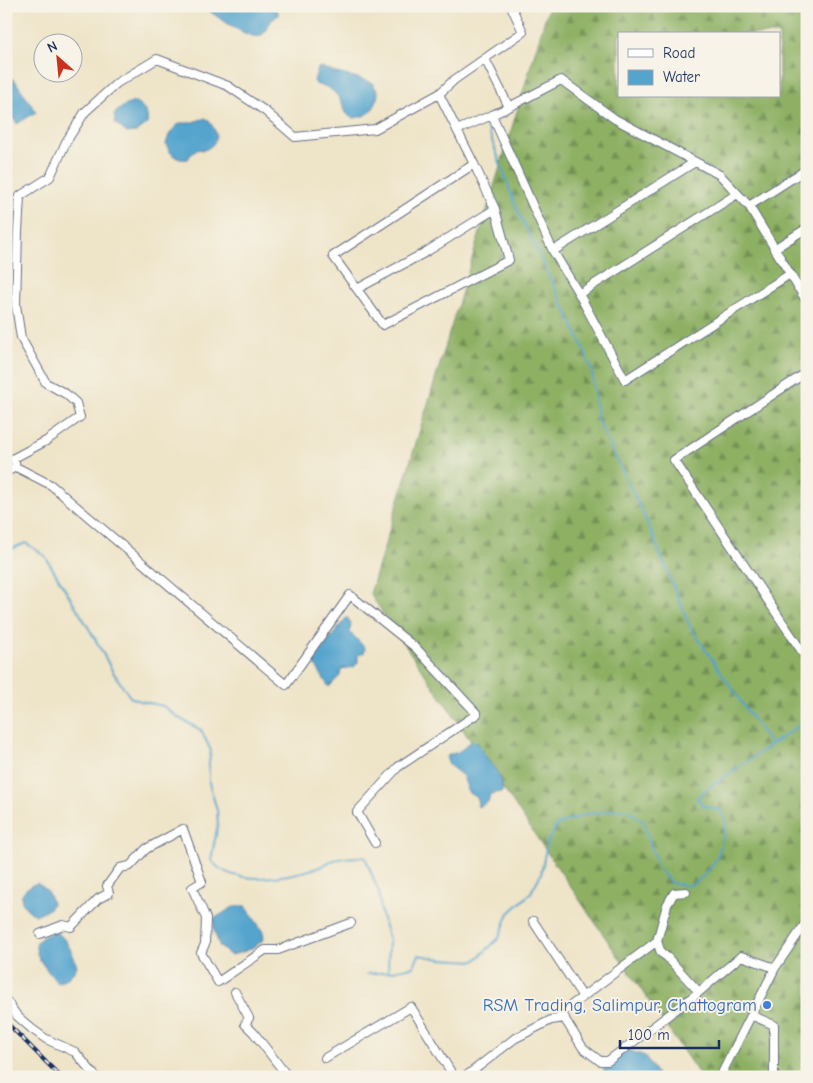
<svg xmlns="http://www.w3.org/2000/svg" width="813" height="1083" font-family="'Comic Neue',sans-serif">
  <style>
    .forest { fill: url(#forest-firs); stroke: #547060; fill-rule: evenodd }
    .water { fill: #54a4ce; stroke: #386a96 }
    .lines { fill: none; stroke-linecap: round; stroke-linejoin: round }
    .stream { stroke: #54a4ce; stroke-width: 2 }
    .minor-casing { stroke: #656e83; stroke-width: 10 }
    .minor { stroke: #fff; stroke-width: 8 }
    .rail-casing { stroke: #1b2f5e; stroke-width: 4 }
    .rail { stroke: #f7f3e8; stroke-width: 2; stroke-dasharray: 5.5; stroke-linecap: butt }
    .shop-dot { fill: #3f7fe0; stroke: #f7f3e8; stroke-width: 2 }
    .labels { text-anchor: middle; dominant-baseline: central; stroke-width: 4; stroke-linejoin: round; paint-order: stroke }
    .shop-label { font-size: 18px; fill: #366cbe; stroke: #f7f3e8; text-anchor: end }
  </style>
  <defs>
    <pattern id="forest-firs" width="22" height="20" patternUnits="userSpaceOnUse" patternTransform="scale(1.25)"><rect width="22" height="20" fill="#8db063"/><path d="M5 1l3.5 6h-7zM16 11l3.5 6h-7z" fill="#729055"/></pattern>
  </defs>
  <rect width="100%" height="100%" fill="#f7f3e8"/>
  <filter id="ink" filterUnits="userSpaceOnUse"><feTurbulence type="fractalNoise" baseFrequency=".02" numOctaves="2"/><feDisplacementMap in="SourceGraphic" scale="10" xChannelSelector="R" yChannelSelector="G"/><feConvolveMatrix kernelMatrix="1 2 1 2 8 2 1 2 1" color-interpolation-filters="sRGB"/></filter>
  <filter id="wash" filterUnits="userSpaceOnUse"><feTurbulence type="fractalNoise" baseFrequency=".0096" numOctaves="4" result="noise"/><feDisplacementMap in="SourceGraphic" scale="20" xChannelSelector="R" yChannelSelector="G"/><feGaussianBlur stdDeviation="1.12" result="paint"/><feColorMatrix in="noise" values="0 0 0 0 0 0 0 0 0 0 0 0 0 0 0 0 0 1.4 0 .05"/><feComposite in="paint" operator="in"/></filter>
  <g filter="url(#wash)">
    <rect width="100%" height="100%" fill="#eee4c8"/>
    <path class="forest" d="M549,6H807V1077H701L370,594ZM619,34H779V96H619Z"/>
    <path class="water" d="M201,6H266L278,11V15C276,17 274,18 272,20C268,24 267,33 260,36C246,40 214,13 201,6Z
      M321,67L336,73L358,78L372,83L378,92C377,104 372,115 359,117C355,118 351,119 348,115C345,113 345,109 343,105C339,95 328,84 317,85L314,81L318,68Z
      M14,79L36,112L17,124L6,108V82Z
      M134,102C144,108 149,112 147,124L136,132L127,133L116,124L114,114L124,106Z
      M206,118C217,129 222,143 204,150C196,148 192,152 188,159C176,161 170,154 166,144L169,135L175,127L181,123H189Z
      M347,617L351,624L350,632L365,648L364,653L358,655V663L354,667L341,669L340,676L329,687L314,663L324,646Z
      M472,741L478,743C481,748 484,755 488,760C496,771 503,777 502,792L490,794L488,802L478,807L477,797L470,794L466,789L467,788L463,776L449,765L446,757C450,753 453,754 458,752C462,750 467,744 472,741Z
      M37,883C46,888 50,894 52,904L49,909L35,915C17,904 16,891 37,883Z
      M235,906H246L263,932L264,939C254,948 244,953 230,955L220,947L214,931V919L228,910Z
      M57,932C68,941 73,954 77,966C73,975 66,980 57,983C44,965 17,940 57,932Z
      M628,1050L645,1056L659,1077H603L605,1063Z"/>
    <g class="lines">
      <path class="stream" d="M485,121L516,207L580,340L592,370L597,419L648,524L690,627L770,744
        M6,551L26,543L45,556L94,637L113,672L130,697L140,701L163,706L179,718L201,730L211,751L209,762V783L217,810L218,824L211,860C231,888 288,877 317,868C323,866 328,862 334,860C343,857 355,857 365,857L379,893L381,912L389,941L388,972
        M367,974L388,972L413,967L419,955L441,959L475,961L499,938L509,913L530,894L541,874L547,843L557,825L584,815L615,810H627L643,821L658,868L671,883L690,886C717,869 722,850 726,820L720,810L704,806L697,799L705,790L807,720"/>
    </g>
  </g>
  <g filter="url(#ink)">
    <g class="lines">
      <g class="minor-casing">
        <path id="minor" d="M485,59L509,107L492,115L553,251L579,294L625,380L790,274
          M439,94L454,80L523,32L511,6
          M509,107L561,80L615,119L720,175L749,206
          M457,130L492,115
          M807,169L749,206L807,302
          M774,249L807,228
          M553,251L695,162
          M798,288L807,283
          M357,289L426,252L495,209
          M579,294L737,194
          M807,372L674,460L807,659
          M16,467L51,485L286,685L350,595L416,648L477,714L398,767L357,812L375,843
          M6,472L16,467L14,458L46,441L80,417L76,403L66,394L46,383L21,338L16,305L18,232L20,196L50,177L66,142L85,112L117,83L157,59L228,86L265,111L295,137L375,129L439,94L474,164L333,256L383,325L509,260L495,209L474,164
          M686,892L674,893L667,905L657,941L661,953L667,957L699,992
          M533,921L583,997
          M40,934L63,925L71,927L98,899L109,893L107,886L120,868L130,866L146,849L183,829L202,882L192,888L206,918L205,944L201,953L218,982L265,950H278L351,923
          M657,941L561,1013L583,1048L600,1061H608L699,992L741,956L775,968
          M235,992L249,1018L245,1024L254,1033L288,1077
          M6,1000L17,1016L32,1029L46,1039L75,1052L96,1077
          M751,1015L774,1025V1077
          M325,1058L411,1007L454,1077
          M465,1077L514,1039L551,1020L565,1018
          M720,1077L775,968L807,921"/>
      </g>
      <use href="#minor" class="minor"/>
      <g class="rail-casing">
        <path id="rail" d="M6,1022L61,1077"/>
      </g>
      <use href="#rail" class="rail"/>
    </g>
  </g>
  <circle class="shop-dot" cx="767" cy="1005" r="5"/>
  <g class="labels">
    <g class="shop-label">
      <text x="757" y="1005">RSM Trading, Salimpur, Chattogram</text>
    </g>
  </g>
  <rect width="813" height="1083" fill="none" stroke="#f7f3e8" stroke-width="25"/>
  <rect x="618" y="32" width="162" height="65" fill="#f7f3e8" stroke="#9fa5b1"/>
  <rect x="628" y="49" width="25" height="8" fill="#ffffff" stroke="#9fa5b1"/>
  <text x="663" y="58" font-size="15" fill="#1b2f5e">Road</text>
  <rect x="628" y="70" width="25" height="15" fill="#54a4ce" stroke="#9fa5b1"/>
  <text x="663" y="82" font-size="15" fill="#1b2f5e">Water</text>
  <g transform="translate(58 58) rotate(333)"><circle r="24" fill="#f7f3e8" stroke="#9fa5b1"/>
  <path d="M0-4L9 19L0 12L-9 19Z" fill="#c8321e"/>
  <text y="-8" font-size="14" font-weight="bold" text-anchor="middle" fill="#1b2f5e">N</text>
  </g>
  <path d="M620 1040v8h99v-8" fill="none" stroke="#1b2f5e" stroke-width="2.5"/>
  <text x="628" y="1040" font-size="15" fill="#1b2f5e" stroke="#f7f3e8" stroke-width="4" paint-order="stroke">100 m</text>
</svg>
